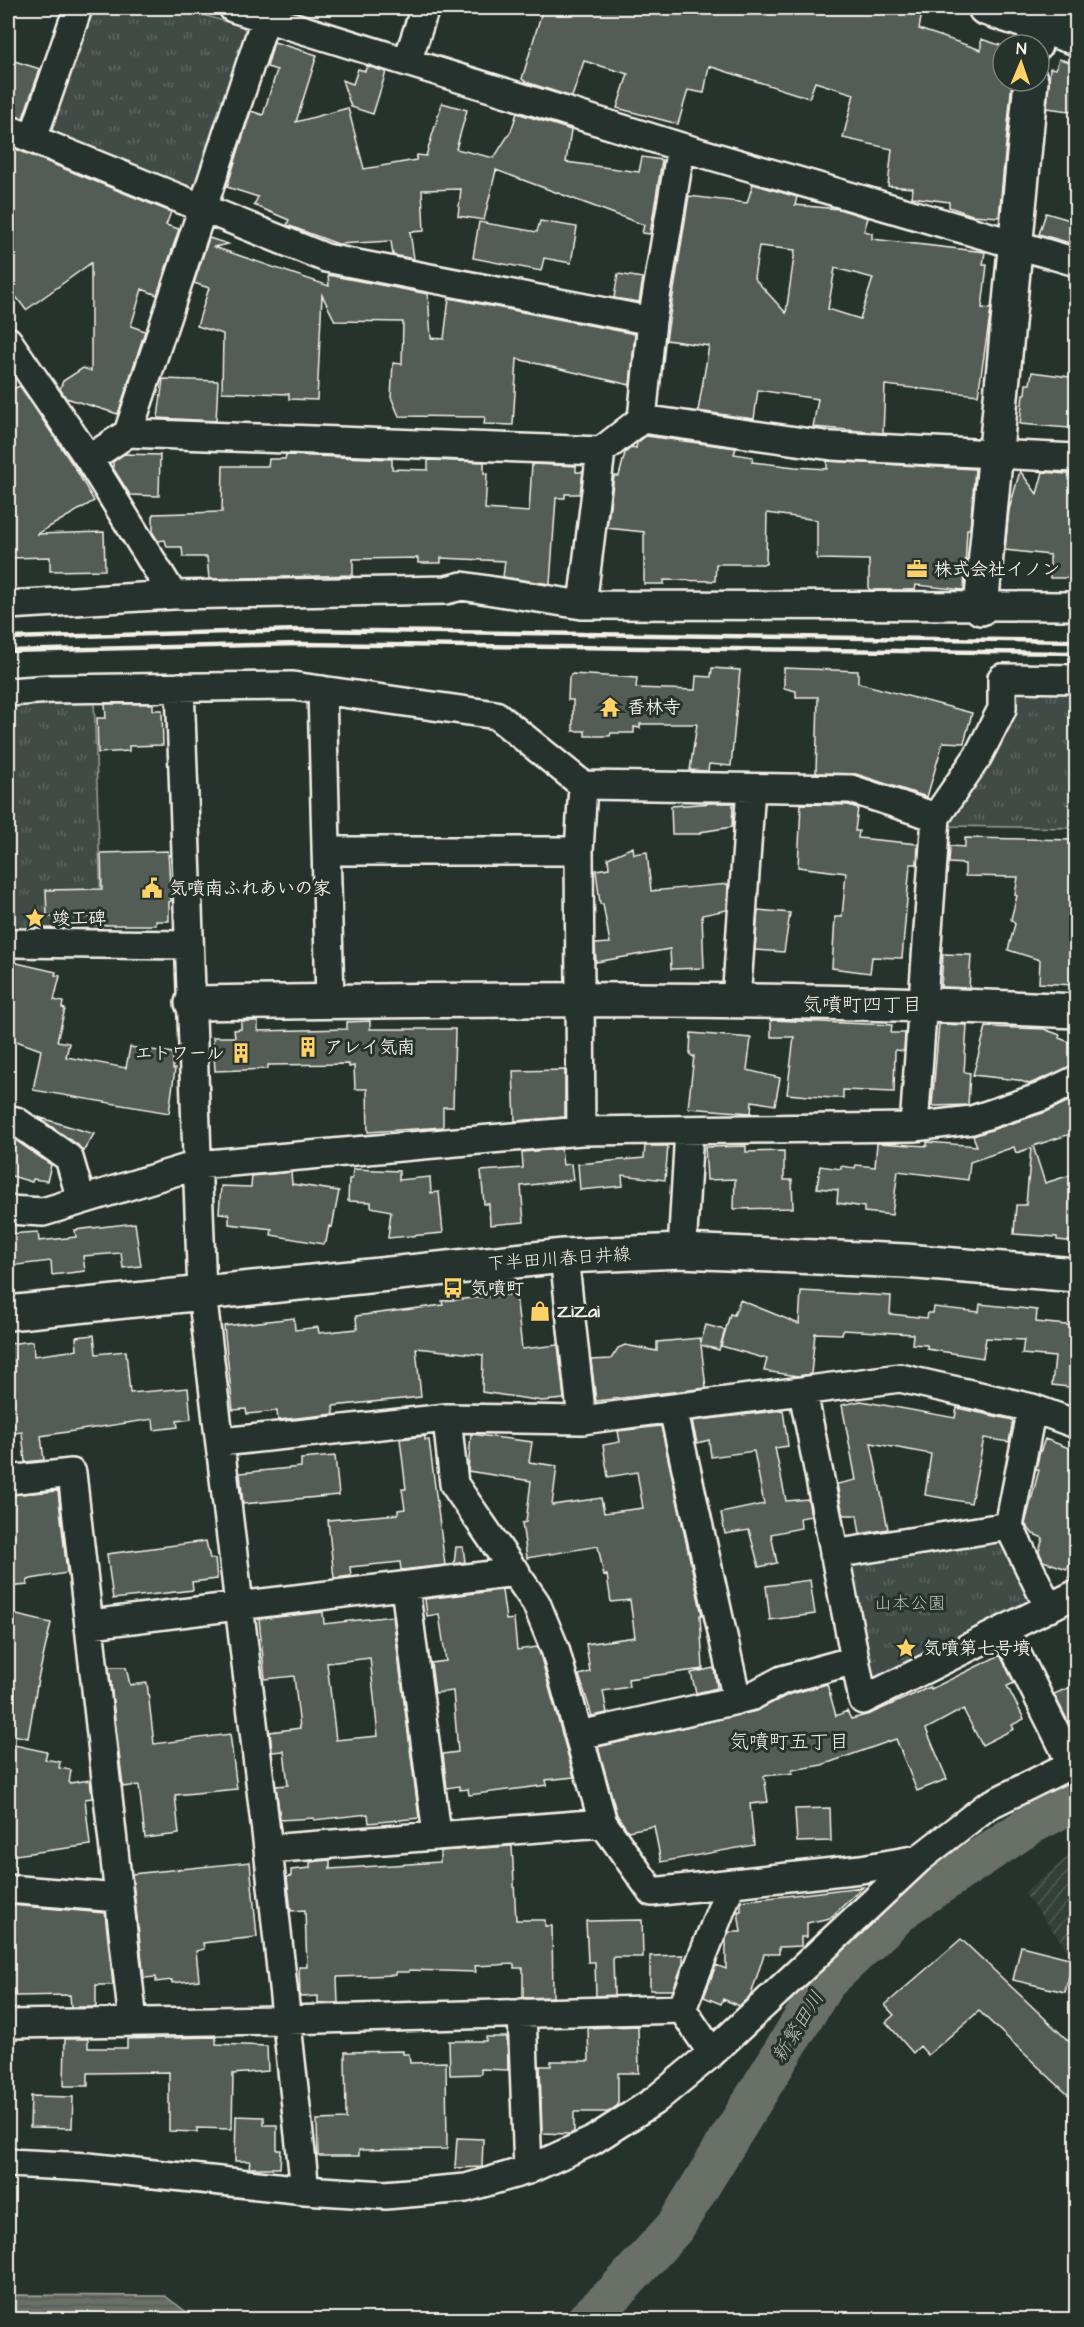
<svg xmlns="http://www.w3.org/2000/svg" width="1084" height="2327" font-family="'Architects Daughter','Klee One',sans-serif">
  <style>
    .industrial { fill: url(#industrial-furrows) }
    .park { fill: url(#park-tufts); stroke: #9a9e96; stroke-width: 1.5 }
    .water { fill: url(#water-rules); stroke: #9fa39b; stroke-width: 1.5 }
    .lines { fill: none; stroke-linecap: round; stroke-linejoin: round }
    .river { stroke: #676f68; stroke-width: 40 }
    .building { fill: #525c55; stroke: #f4f1e8; stroke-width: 1.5; fill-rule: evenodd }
    .minor-casing { stroke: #f4f1e8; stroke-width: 32 }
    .tertiary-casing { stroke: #f4f1e8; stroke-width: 38 }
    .secondary-casing { stroke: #f4f1e8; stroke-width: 38 }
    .trunk-casing { stroke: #f4f1e8; stroke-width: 38 }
    .minor { stroke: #26332d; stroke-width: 27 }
    .tertiary { stroke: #26332d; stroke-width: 33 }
    .secondary { stroke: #26332d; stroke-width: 33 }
    .trunk { stroke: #26332d; stroke-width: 33 }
    .rail { stroke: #f4f1e8; stroke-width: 4.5 }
    .labels { text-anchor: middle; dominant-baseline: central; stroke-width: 6; stroke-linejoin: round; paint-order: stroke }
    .poi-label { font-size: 18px; font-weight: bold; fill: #f4f1e8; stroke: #26332d; text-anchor: start }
    .street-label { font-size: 18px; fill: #f4f1e8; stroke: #26332d }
    .park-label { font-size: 18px; fill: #bebfb7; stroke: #26332d }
    .neighbourhood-label { font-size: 20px; fill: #f4f1e8; stroke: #26332d }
    .water-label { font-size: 20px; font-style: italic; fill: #bcbdb5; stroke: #26332d }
  </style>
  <defs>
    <pattern id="industrial-furrows" width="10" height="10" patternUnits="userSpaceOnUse" patternTransform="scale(1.5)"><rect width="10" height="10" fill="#333f39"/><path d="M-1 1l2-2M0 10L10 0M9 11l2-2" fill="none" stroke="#515b56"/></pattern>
    <pattern id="park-tufts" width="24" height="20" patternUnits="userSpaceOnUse" patternTransform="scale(1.5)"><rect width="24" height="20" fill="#414b45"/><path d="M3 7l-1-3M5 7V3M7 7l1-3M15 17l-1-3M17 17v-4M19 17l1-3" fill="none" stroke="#5d6560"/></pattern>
    <pattern id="water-rules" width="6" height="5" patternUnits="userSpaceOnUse" patternTransform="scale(1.5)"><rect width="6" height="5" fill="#676f68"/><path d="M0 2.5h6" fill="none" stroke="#565a55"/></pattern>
  </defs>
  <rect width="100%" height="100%" fill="#26332d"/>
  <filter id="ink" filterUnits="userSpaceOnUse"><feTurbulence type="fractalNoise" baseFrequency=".0167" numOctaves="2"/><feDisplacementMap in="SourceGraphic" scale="12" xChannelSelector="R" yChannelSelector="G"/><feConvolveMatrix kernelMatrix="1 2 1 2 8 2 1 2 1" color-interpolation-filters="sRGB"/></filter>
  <g filter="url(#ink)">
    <path class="industrial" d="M1076,1850V1961L1024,1893Z"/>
    <path class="park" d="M90,8H181L243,27L247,35L199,186L189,192L53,137L48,127Z
      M1019,691L1076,692V828L947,826L1011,699Z
      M94,698L102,934L8,933V703Z
      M1003,1541L1032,1597L1028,1607L876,1684L867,1680L845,1562L852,1555Z"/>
    <path class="water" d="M8,2295L165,2296L196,2319H8Z"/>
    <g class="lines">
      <path class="river" d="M586,2320L616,2292L675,2227L825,1983L907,1906L1030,1825L1076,1801"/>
    </g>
    <path class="building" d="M543,8H683L717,13L718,8H906L922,12L919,29L981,50V39L1003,46V81H1012L999,217L972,215L949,207V202L912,197L913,188L888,186L892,149L843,138L854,94L815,82L809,98L709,66L704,93L688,90L678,124L617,108L628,74L584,61L572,97L526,82L522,79Z
      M274,42L317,55L296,122L348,108L364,169L416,160L417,155L426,156L442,103L467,110L456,149L494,158L511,131L517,113L571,130L566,162L639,172L642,157L662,160L650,234L642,233L644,225L496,170L484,220L458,216L461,189L422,190L424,231L410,232L414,259L393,255L391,241L338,244L287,225L289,220L254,205L258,197L227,187L251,111L263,115L277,70L267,67Z
      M8,59L40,69L23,118L8,114Z
      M1059,59L1077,64V112L1047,108L1050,68L1056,69Z
      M367,66L386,72L373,114L351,107L342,80L353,84L358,69L365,71Z
      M8,146L171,212L166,225L179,229L157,295L142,289L131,326L145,331L118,414L66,398L60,389L63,381L83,368L91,371V263L26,310L8,286Z
      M753,184L797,197L795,205L839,209L868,218L864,231L872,233V239L985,252L983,265H987L982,308L991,309L978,395L885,385L883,433L813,427L818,399L758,390L754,419L698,411L709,346L666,340L689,196L747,203ZM759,246L795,250L786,313L754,278ZM835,268L873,278L860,319L828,309Z
      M1046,213L1077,222V245L1039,234Z
      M540,221L577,227L571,263L544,258L541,271L473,258L479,222L537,232Z
      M209,238L228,244L214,247L329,286L328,275L428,294L431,338L444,339L449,298L635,334L630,385L517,359L513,425L484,424L485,417L399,416L391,397L393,363L402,364L403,322L335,321L322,295L317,400L289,399V394L222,392L223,334L197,326L209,288L194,283Z
      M618,274L643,278L639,302L614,298Z
      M1032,372L1077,378V419H1070L1069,428L1020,424L1023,394H1025L1026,384H1030Z
      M163,379L218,381L216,421L158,418Z
      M20,386L75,468L94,501L37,534L104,532L105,570L50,571V557L11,558L10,549L8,551V391Z
      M646,436L736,448L734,454L753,457L752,462L795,467L827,469V461L975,469L970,529H967L964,590L916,585L915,590H869V560L817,559V520L767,513L766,564H716L715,581L664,580V584H644V532L607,528L614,476H619L625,453L632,447L636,448L637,443Z
      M124,454L160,455L159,496L130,495L113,468V462Z
      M286,455L392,459V469L428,470V460L484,462V474H487L485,509L529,512L532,464L576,466V472H583L580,494H565V498H556L550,584L503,577L505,561L441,558V563H418V558L353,559V575L209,579L207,557H183L182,547H167L165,540L158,541L153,533V514L222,512L223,466H268L269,459H285Z
      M1020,471L1037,494L1043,472L1077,475V578H1050V555L1005,550L1009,510Z
      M712,668L740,670L731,766L709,764L708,771L690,770L697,724H640V728L634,727V733H611L610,736H585V731H573V700H568L569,677L572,674L637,678L636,688L695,690L696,676L711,677Z
      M784,668L858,671V683L972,713L964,743L943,742L927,797L856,774L816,773L818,697H796V691L784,688Z
      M105,704H153V710H162L163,745L129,746V751L98,753L97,718H106Z
      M713,803H733L732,827L700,832V834H672L671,806Z
      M801,804L848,805L858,808L855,831H859L858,838L918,844L917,864H910L902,958L872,957L870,973L832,968L835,917H842L846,873L798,867Z
      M965,838L1077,840V966L1074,985L1039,983L1040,960L1008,950L1015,924L1011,919L1017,896L1015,895L1018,877L965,876V864L949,863L950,846L965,847Z
      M633,847L634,854L647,852L651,891L728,884L727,910L702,915L704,968L671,969L670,949L596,962L595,944L610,943L603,904H600L596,870L609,868L608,858Z
      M168,851L171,901L169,902V921H156V925H95V917H47L46,890L102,889L101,853Z
      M758,910L790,913L784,952L755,950Z
      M943,954L971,955L969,988L941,987Z
      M8,961L56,972L55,975L60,976L54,1000L63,1002L62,1008L65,1009L57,1041L69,1043L66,1057L126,1068L130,1047L173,1053V1069H175L169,1113L33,1090L41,1050L8,1038Z
      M771,1020L892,1025L891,1033H905L904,1051L895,1050L894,1092L843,1090V1098H832L787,1094L794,1037H771Z
      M241,1021H258V1031L347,1029V1022L370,1021V1029H455L453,1107H443V1127L368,1132L367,1089H355L354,1066L349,1067V1064L268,1065V1069L215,1071L213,1037H235L234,1030L241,1029Z
      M939,1024L967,1025L964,1072L970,1073L968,1105L932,1106Z
      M986,1027L1044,1029L1060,1035L1059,1038L1077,1045L1075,1065L1029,1084L1018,1080L973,1075Z
      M691,1033L751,1038L747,1070L780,1078L775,1105L752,1101L751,1113L688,1108L694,1056H691L690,1052Z
      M565,1070V1117L515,1121L513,1071Z
      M1077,1097V1132L1033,1146L1045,1183L1077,1173V1242L1057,1240V1237L1014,1234L1016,1205H1026L1031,1148L1016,1153L1014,1147L970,1162L968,1180L898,1171L892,1215L864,1212V1207L837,1203L838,1190L817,1188L820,1166L841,1169V1166L855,1168L856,1165L875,1167L877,1143L927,1146V1142L977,1146L973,1136L1046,1112Z
      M38,1117L94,1134L83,1152L78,1145Z
      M8,1135L51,1165L47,1181L33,1179L32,1182L8,1175Z
      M645,1146H668L665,1180L622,1175L623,1186L580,1190L578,1164L644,1158Z
      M746,1146V1152L784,1151V1180H792L793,1208L734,1209L735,1179L707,1180L705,1147Z
      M561,1149L563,1165L571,1164L573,1180L521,1186L524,1222L490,1225L489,1204H484L481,1171L523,1168L522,1152Z
      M353,1169L399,1171V1180L430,1177L431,1193L439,1192L443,1233L388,1238L391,1211L371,1207V1202L348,1201L349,1179H352Z
      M291,1172L292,1184L339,1191L332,1227L329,1226L326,1242L323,1244L271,1235L272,1229L229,1224V1214L219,1213L221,1186L251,1187L252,1176Z
      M135,1223L141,1266L123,1268L121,1253L83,1256L85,1271L52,1275L51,1261L8,1266V1234L38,1232L39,1241L76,1237L75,1230Z
      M801,1291L891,1296L890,1314L927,1318L928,1313H933L934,1307L979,1312L980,1304L1037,1310L1036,1322L1077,1326V1388L1052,1385L1055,1357L1022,1354L1024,1340L986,1338L983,1358L927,1349V1345L912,1344L913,1334L843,1330L842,1334L815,1333L811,1374L798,1376L764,1371L767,1359L721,1346L730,1314L734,1315L740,1300L799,1324Z
      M516,1294L522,1349L558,1345L564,1399L542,1401L482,1392L483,1355L416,1348L421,1397L333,1406L334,1414L278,1420L277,1411L247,1414L246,1409L233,1410L224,1326L294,1318L295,1330L318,1327L319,1333L357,1329L356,1316L443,1305L442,1301Z
      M706,1325L725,1330L719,1350L701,1345L706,1388L596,1401L591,1360L611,1359L618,1348L625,1345L657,1351V1342L700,1338L701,1342Z
      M94,1335L96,1354L126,1351L130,1393L188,1388L191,1419L177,1421L178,1427L154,1430L153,1419L41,1436L44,1460L25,1462L22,1432L8,1434V1406H10L8,1344L33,1341L34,1356L77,1350L76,1337Z
      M861,1401L955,1418L957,1408L1013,1420L1009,1442L984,1438L971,1503L925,1495L931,1454L871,1443L888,1529L860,1534L857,1515H843L837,1484L856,1480L842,1405Z
      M783,1410L788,1446L775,1448L786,1501L808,1499L811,1516L800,1518L801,1528L771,1534L777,1563L759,1567L749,1530L725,1534L721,1513L764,1504L754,1451L711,1457L709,1440L697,1443L692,1421Z
      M661,1426L702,1615H700L703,1669L628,1679L629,1687L603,1691L607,1713L592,1716L579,1675L590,1672L586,1644L635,1637L630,1600L611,1602L607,1575L604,1576L598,1546L527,1558L522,1523L526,1522L531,1481L468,1471L471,1434L532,1442L529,1462L557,1466L552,1505L601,1498L604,1513L643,1508L637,1472L608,1477L603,1445L620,1442L618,1431Z
      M425,1436V1440H429L445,1565L401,1570L400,1562L350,1567L351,1576L334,1578L328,1520L398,1514V1510L405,1509L402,1489H406L400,1439Z
      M1045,1439L1077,1451V1549L1067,1569L1043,1561L1039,1551L1043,1538L1033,1534L1025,1524L1039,1470L1036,1469L1039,1455Z
      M335,1456L339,1495L243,1504L240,1473L301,1467V1459Z
      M58,1491L67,1573L31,1579L27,1581L28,1585L8,1587V1495Z
      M206,1541L210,1559H215L217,1579L192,1582L193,1590L113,1599L107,1554Z
      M456,1547H463L465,1562L454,1564Z
      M810,1580L815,1614L770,1620L766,1586Z
      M502,1590L506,1620L514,1619L517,1650L537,1647L540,1654L574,1777L546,1780L547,1785L469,1795L468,1789L460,1790L459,1786L447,1788L443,1754L458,1752L453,1691L435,1693L431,1663L446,1661L439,1614L427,1616L425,1599Z
      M323,1612L324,1624L393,1616L419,1818L369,1823L368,1814L314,1820V1818L280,1820L276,1786L288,1785L284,1751L272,1752L270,1732L300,1728L294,1676L265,1679L259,1619ZM370,1658L378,1736L336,1740L327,1663Z
      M8,1613L51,1623L38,1679L28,1738L8,1734Z
      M1000,1655L1014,1683L1007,1686L1024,1719L1012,1725L1014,1729L982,1745L963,1709L926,1729L947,1779L917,1791L896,1739L822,1765L792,1770L793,1773L764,1776L768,1802L750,1804L754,1845L661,1862L654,1826L628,1831L617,1815L598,1747L756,1711L788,1695L827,1684L836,1716L847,1711L851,1719L870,1714L930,1687L931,1689Z
      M109,1667H126L130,1685L147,1683L154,1744L230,1734L237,1789L175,1795L179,1834L145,1838L139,1785L123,1787Z
      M714,1668L717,1688L696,1693L691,1673Z
      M1077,1684V1739L1054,1694Z
      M14,1745L47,1752L45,1759L60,1762L59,1768L71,1770L69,1783L90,1780L92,1798L85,1799L90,1845L8,1856V1777Z
      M830,1808L831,1841L797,1842L795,1809Z
      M512,1846L516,1920H545V1926H552L553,1997L523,1998V1968H514V1964L475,1966L476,1972L409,1970V1972H396V1975L337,1977L338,2003H318V1996L300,1997L299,1967H307L305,1910L291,1911L287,1877L291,1876V1870L310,1868V1862L330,1860V1869L440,1862V1851Z
      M250,1862L257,1937L203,1943L204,1949L196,1951L199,1980L172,1983V1980L156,1982V1977L144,1978L132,1874Z
      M863,1887L830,1918L807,1923V1937H801V1946L779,1947V1954H764L751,1995L739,2006L723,1999L721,2004L704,1997L716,1965L726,1969V1939L729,1932H741L738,1911H741V1901Z
      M10,1905L105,1913L113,1985H96V2007H71L70,1995L15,1996V1992H8Z
      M642,1920L643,1957H613L614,1995L596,1996L595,1962H588L586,1921Z
      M961,1939L1077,2049V2103L979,2011L928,2055L920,2046L913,2053L886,2022L894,2015L885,2005Z
      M1021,1946L1073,1959L1065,1992L1013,1980Z
      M683,1955V1963L673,1990H650V1956Z
      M638,2026L639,2073H618V2105L608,2112H574V2132L570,2134L542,2133L540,2066H551V2061H589L588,2028Z
      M216,2037V2044L267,2046L268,2071L233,2074L232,2129L197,2128V2132L169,2131V2072L88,2073V2086H64L65,2039H88V2048H127V2039Z
      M486,2037H507L508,2070L481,2069V2074L450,2075L449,2041H486Z
      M403,2051V2054H409L410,2063L446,2062L447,2149L359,2150V2156H318L317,2120L346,2119L345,2052Z
      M31,2096L73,2097L72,2128L30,2127Z
      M236,2116L264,2117V2125H277V2150H281L280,2168H249L250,2161H235Z
      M457,2138L483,2139L482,2167L455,2168Z"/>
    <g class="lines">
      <g class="minor-casing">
        <path id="minor" d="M233,8L681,147L1076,262
          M407,62L425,8
          M8,129L326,258L652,321
          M33,138L78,8
          M8,341L89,459L173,595
          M642,419L832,446L1076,458
          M128,433L601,451
          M89,459L128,433L266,17
          M8,605L173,595L446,590L462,586L582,605L1076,606
          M582,605L601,451L642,419L652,321L681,147
          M180,687L202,1293L268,1849L305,2190
          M322,690L330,1001
          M8,692L52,689L293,686L496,715L583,785L851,789L936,817
          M326,851H579
          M8,943L188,945
          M736,1001L751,788
          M8,1119L16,1121L69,1158L81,1199
          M914,1127L936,817L978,756L1002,709V678L1076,679
          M581,1131L579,851L583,785
          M8,1210L43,1212L197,1165L581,1131L914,1127L972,1120L1041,1097L1076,1080
          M682,1251L689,1130
          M564,1256L582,1420
          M803,1392L863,1700L1076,1594
          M1032,1408L1009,1526L1049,1608
          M447,1418L454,1484L536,1603L555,1649L603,1823L652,1892L861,1869L919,1859
          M221,1442L447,1418L582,1420L900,1378L1032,1408L1076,1424
          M8,1480L72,1473L133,2022
          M834,1554L1009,1526
          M405,1587L437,1834
          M91,1624L516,1572
          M1005,1630L1072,1765
          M737,1700L752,1696L782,1680L855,1660
          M580,1735L737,1700L673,1409
          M268,1849L603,1823
          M8,1889L119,1898
          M682,2009L712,2053
          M522,2013L528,2170
          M8,2024L286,2020L682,2009L731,1884
          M8,2163L88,2167L305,2190L385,2195L466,2188L528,2170L592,2141L654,2101L712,2053L919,1859L987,1806L1076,1762"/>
      </g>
      <g class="tertiary-casing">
        <path id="tertiary" d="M1035,45L1039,8
          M981,608L1031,81
          M192,1003C486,999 782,996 1076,1011"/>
      </g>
      <g class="secondary-casing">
        <path id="secondary" d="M8,1313L564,1256L682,1251L905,1261L1076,1275"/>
      </g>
      <g class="trunk-casing">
        <path id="trunk" d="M985,8L1076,38
          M1060,8L1076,13"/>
      </g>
      <use href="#minor" class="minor"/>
      <use href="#tertiary" class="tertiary"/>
      <use href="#secondary" class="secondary"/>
      <use href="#trunk" class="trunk"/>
      <path class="rail" d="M8,638L298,630L1076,641
        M8,651L299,644L1076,653"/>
    </g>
  </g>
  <defs>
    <g id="office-bare" transform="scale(1.62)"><path d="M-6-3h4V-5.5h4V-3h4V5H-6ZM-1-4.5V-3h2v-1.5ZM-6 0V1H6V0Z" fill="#ffd166" stroke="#26332d" stroke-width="2.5" paint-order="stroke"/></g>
    <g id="temple-bare" transform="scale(1.62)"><path d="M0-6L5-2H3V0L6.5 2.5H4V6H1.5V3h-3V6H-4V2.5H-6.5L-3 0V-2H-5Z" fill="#ffd166" stroke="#26332d" stroke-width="2.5" paint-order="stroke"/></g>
    <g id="civic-bare" transform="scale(1.62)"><path d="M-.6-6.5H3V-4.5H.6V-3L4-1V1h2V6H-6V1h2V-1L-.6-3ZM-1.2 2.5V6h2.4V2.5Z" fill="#ffd166" stroke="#26332d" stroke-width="2.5" paint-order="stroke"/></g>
    <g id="sight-bare" transform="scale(1.62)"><path d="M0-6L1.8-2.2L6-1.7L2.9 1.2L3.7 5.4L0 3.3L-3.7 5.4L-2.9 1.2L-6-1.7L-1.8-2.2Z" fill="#ffd166" stroke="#26332d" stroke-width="2.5" paint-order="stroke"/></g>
    <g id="building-bare" transform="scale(1.62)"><path d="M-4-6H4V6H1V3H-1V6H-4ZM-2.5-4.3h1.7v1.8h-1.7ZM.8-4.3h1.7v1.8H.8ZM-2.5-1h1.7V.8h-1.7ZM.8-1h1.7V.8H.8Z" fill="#ffd166" stroke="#26332d" stroke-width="2.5" paint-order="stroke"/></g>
    <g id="bus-bare" transform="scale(1.62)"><path d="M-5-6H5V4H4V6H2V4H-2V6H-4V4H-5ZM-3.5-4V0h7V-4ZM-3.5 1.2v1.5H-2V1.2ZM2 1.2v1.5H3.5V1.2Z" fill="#ffd166" stroke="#26332d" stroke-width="2.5" paint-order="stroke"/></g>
    <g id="shop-bare" transform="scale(1.62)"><path d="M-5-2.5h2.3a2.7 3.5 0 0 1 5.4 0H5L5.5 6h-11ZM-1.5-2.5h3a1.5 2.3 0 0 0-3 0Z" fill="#ffd166" stroke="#26332d" stroke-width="2.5" paint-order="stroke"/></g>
  </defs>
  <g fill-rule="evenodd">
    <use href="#office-bare" x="917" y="569"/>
    <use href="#temple-bare" x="610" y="707"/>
    <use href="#civic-bare" x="152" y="888"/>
    <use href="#sight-bare" x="35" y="918"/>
    <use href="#building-bare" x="308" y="1047"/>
    <use href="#building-bare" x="241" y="1053"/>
    <use href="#bus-bare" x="453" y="1288"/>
    <use href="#shop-bare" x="540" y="1311"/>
    <use href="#sight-bare" x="906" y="1648"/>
  </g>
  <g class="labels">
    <g class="poi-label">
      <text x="934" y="569">株式会社イノン</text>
      <text x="627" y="707">香林寺</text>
      <text x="169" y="888">気噴南ふれあいの家</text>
      <text x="52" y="918">竣工碑</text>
      <text x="325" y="1047">アレイ気南</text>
      <text x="224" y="1053" text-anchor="end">エトワール</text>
      <text x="470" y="1288">気噴町</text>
      <text x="557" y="1311">ZiZai</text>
      <text x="923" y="1648">気噴第七号墳</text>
    </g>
    <g class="street-label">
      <text transform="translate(559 1259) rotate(-4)">下半田川春日井線</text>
    </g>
    <g class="park-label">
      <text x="910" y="1603">山本公園</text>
    </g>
    <g class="neighbourhood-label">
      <text x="862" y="1005">気噴町四丁目</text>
      <text x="789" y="1742">気噴町五丁目</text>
    </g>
    <g class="water-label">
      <text transform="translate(798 2027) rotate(-58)">新繁田川</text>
    </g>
  </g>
  <rect width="1084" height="2327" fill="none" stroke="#26332d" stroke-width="30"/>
  <rect x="15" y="15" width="1054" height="2297" fill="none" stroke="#f4f1e8" stroke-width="2" filter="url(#ink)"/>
  <g transform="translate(1021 63) rotate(2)"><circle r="28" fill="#26332d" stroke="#787f78" stroke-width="1.5"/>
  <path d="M0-4.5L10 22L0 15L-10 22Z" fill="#ffd166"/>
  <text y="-9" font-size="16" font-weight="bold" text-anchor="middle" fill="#f4f1e8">N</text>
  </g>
</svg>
